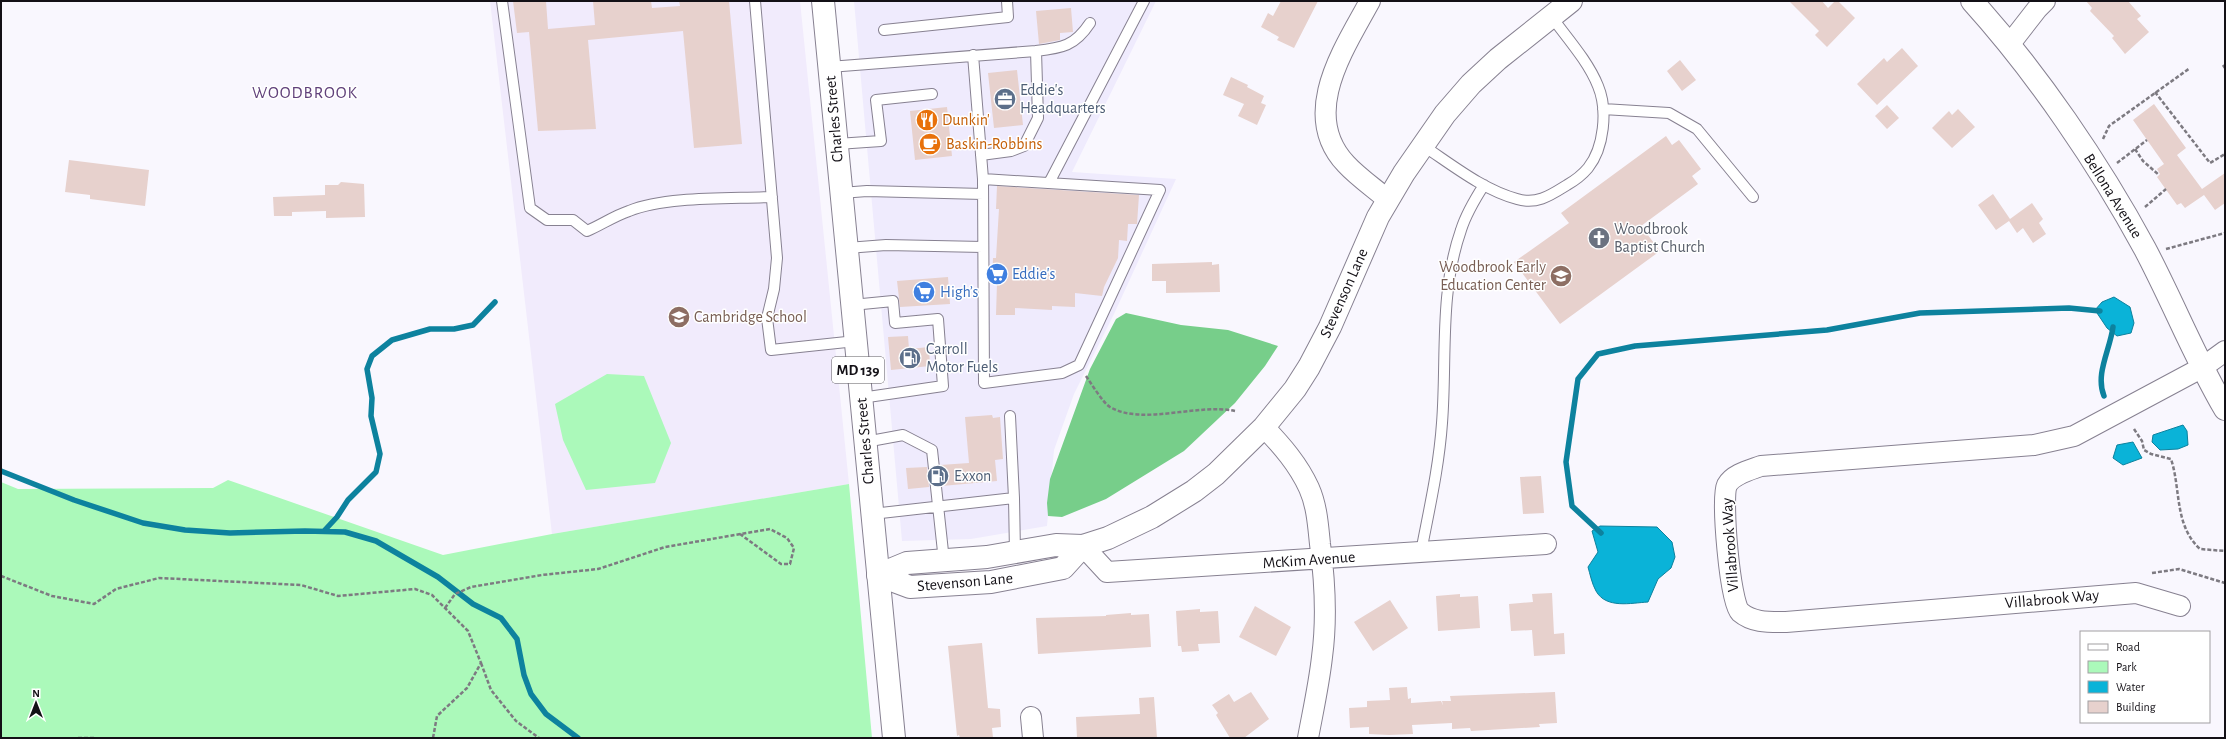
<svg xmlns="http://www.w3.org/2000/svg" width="2226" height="739" font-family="'Alegreya Sans',sans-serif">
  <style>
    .commercial { fill: #efebfd }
    .education { fill: #f1ebfc }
    .green { fill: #abf9ba }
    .forest { fill: #77ce8a }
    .water { fill: #0ab3d8; stroke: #0d829e }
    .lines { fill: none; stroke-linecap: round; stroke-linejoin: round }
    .stream { stroke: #0d829e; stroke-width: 5.5 }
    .building { fill: #e7d1cd }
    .service-casing { stroke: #878191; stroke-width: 12 }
    .minor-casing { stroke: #878191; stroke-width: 22 }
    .tertiary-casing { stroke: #878191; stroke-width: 24 }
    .primary-casing { stroke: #878191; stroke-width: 24 }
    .path { stroke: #7d7a81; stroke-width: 2.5; stroke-dasharray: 4 2; stroke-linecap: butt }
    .service { stroke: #fff; stroke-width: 10 }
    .minor { stroke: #fff; stroke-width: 20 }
    .tertiary { stroke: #fff; stroke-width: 22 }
    .primary { stroke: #fff; stroke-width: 22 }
    .labels { text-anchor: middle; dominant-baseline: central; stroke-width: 3; stroke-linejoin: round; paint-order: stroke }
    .shield { fill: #fff; stroke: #5a585c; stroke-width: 1 }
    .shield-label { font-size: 15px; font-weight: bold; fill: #131016 }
    .service-label { font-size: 16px; fill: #4e5e75; stroke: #fff; text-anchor: start }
    .street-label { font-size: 16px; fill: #131016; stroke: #fff }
    .food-label { font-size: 16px; fill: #c56008; stroke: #fff; text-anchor: start }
    .worship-label { font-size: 16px; fill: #5b616d; stroke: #fff; text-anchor: start }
    .education-label { font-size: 16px; fill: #785e54; stroke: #fff; text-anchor: end }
    .shop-label { font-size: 16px; fill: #366cbe; stroke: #fff; text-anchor: start }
    .neighbourhood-label { font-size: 17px; letter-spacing: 1px; fill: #60407a; stroke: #fff }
  </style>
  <rect width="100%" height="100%" fill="#f9f7fe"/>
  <path class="commercial" d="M854,1H1156L1072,172L1176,179L1114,314L1074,394L1054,450L1047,526L971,539L902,541Z"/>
  <path class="education" d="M490,1H800L849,484L552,534Z"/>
  <path class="green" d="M607,374L644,376L671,443L655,483L586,490L563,440L555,404Z
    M228,480L443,555L552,534L849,484L872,738H1V482L18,489L213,488Z"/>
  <path class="forest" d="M1126,313L1181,325L1228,330L1278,346L1265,366L1235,403L1184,451L1106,499L1062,517L1048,516L1047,503L1050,479L1090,369L1116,319Z"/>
  <path class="water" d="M2114,297L2130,307L2134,323L2131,333L2117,336L2107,328L2095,310L2102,302Z
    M2183,425L2187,431L2188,445L2178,449L2160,450L2152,442L2153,435Z
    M2133,442L2142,458L2123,465L2113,458L2117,445Z
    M1600,526L1657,527L1672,542L1675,557L1671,568L1658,579L1648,602C1631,603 1606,609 1596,591C1592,584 1590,574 1588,567L1598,552L1592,531Z"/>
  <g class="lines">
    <path class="stream" d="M2104,396C2095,374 2110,350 2113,327
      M1,471L74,500L143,523L185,530L230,533L305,531L345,532L376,541L438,577L473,604L501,618L517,639L524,675L531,694L546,714L578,738
      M324,531L337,517L348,500L376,472L380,454L371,416L372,398L367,369L372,356L392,340L430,329H454L473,325L495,302
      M1601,533L1572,506L1566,462L1578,379L1598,354L1635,346L1827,330L1920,313L2069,308L2100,311"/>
  </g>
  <path class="building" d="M513,1H546L548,29L595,25L593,1H651L652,8L680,6L679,1H729L742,144L694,148L683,31L588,40L596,129L538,131L529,32L517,33Z
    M1281,1H1318L1294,48L1277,40L1279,37L1261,27L1268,13L1273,16Z
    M1789,1H1822L1828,8L1835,1H1838L1855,18L1827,47L1815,35L1819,31Z
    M2086,1H2128L2141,16L2137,19L2149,32L2125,54L2112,38L2114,36L2090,11L2092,8Z
    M1071,8L1073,32L1060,33V40L1039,44L1036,11Z
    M1902,48L1918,66L1877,105L1857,84L1884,58L1887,62Z
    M1680,60L1696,80L1682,91L1667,71Z
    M1017,70L1023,125L994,128L988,73Z
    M1231,77L1248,85L1247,87L1264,96L1261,103L1266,105L1257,125L1238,116L1244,104L1223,95Z
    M2154,104L2186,148L2177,155L2202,189L2225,173V203L2215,210L2204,195L2185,208L2181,203L2177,205L2157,177L2160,174L2157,169L2164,164L2133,120Z
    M1887,105L1899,118L1887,129L1875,116Z
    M947,107L952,156L915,160L910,111Z
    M1958,109L1975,127L1952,148L1932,128L1949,111L1952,115Z
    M1666,136L1672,145L1679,140L1701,169L1692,176L1698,184L1641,226L1660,251L1560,324L1514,262L1569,223L1561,213Z
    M69,160L149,170L145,206L90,199V195L65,192Z
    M341,182L364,184L365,217L326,218V211L292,212V216H274L273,197L325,195V185H338Z
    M997,186L1139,195L1137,224H1128L1127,241L1119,240L1118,258L1104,287L1102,296L1075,293V307L1052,306V310L1015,308V315H996L997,283H992L993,258H996L999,209H996Z
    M1993,194L2010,219L2032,203L2043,219L2039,223L2046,234L2033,243L2023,228L2017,233L2009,221L1996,230L1978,205Z
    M1212,262V265L1219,264L1220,292L1166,293V281H1152V264Z
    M948,277L950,304L900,307L897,281Z
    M908,336L909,349L929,347L930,366L891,370L888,337Z
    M992,415L993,418L1000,417L1003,459L995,460L997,481L942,486L940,465L969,463L965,417Z
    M927,467L929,487L908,489L906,468Z
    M1541,476L1544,513L1523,514L1520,477Z
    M1552,593L1554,634L1564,633L1565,654L1534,656L1532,630L1511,631L1509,604L1533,602L1532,594Z
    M1460,594V597L1478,596L1480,628L1438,631L1436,596Z
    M1390,600L1408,628L1373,651L1354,622Z
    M1255,606L1291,627L1276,656L1239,637Z
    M1200,609V612L1218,611L1220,643L1198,644L1199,651L1182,652L1181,646H1178L1176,611Z
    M1131,613V615L1149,614L1151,647L1038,654L1036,618L1106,616V615Z
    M982,643L988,708L1000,709L1001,727L992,728L993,738H960L959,735L957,736L948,646Z
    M1407,687L1408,699L1411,698V703L1441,701L1443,705L1442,701H1451L1450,696L1555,692L1557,723L1539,724L1540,727L1471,731L1470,728L1452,729V723L1412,725L1413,734L1389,735L1369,734V727L1350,728L1349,708L1367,707V701L1390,700L1389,688Z
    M1251,692L1269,719L1244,738H1230L1216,715L1218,713L1212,705L1229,694L1234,702Z
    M1154,697L1157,738H1077L1076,717L1140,714L1139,698Z"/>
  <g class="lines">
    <g class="service-casing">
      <path id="service" d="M502,1L530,208L547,220H573L587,231C601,225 614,216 629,211C667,196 730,199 772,197
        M755,1L777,258L774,289L767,318L771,350L856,341
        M884,30L1008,17L1007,1
        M1036,51C1062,48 1075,46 1090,23
        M973,55L983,179
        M829,67L1036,51L1038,118L1024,146L1011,151L981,155
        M1603,109L1669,113L1697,129L1753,197
        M837,144L881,141L876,100L932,94
        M1422,145C1451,164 1483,190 1517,199C1537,205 1551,195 1567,185C1574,181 1583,174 1588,168C1604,148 1608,110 1598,86C1588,61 1567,38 1551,16
        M983,179L1160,190L1079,365L1062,373L984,383Z
        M1049,183L1144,1
        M841,193L867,191L983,194
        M847,248L886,245L983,247
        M852,305L893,301L895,323L938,319L943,386L861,398
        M865,442L903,435L932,450L944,561
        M1014,498L1015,553
        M872,514L1014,498L1010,416
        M1421,552C1429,510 1439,467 1442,423C1447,359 1439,293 1461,230C1466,214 1475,199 1484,185"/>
    </g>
    <g class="minor-casing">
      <path id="minor" d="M1370,1C1344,49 1299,114 1346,164C1358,177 1374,188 1388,200
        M2009,45L2037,9L2045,1
        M1264,427C1282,446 1298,464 1309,488C1317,506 1318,525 1320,544C1325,581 1327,620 1322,657C1319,684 1313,711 1308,738
        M1083,546L1107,572L1546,544
        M2180,606L2136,593L1786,622C1769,622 1753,623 1740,612C1730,603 1721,498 1727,485C1733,474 1750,470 1761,466L2034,445L2074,436L2203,367L2225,351
        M1031,717L1033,738"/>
    </g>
    <g class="tertiary-casing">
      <path id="tertiary" d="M1972,1C2037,73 2099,164 2145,249C2173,302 2195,358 2225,409
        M878,575L907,563L987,557L1056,545L1083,546L1108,538L1152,517L1194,491L1216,474L1264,427L1295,389L1309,367L1330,327L1378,217L1404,173L1445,114L1471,84L1498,59L1571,1
        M878,575L910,587L991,582L1063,568L1083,546"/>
    </g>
    <g class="primary-casing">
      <path id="primary" d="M823,1L894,738"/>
    </g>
    <path class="path" d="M2223,65L2225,68
      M2155,92L2210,163L2225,154
      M2103,139L2109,126L2190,68
      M2135,149L2143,161L2159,175
      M2117,163L2147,140
      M2145,207L2166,189
      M2166,249L2225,233
      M1086,376C1091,383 1103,403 1110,407C1143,426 1197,403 1235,411
      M2134,429L2142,441L2144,450L2151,454L2171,459C2181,489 2174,525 2200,549L2225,551
      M2152,573L2179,569L2225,583
      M1,576L52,596L94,604L116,589L159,578L301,585L338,596L415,589L432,595L468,631L481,663L467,688L437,716L433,738
      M445,608L455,594L471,587L542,575L598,569L665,547L770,529L787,538L794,548L790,564H781L740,534
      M481,663L491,690L516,721L539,738
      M78,738H95"/>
    <use href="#service" class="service"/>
    <use href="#minor" class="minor"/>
    <use href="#tertiary" class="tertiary"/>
    <use href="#primary" class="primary"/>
  </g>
  <defs>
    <g id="office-disc" transform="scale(1.15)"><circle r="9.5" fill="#5c6f8a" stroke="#fff"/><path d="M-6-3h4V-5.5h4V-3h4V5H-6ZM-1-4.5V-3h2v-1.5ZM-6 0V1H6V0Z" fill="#fff"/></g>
    <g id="restaurant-disc" transform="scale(1.15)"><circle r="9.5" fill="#e8710a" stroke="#fff"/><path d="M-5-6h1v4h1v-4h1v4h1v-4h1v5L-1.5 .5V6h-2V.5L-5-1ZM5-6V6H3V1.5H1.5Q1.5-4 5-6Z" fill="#fff"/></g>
    <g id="cafe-disc" transform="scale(1.15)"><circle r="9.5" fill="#e8710a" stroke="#fff"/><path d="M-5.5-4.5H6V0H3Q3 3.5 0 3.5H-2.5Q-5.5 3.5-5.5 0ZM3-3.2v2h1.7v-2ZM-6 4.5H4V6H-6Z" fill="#fff"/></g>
    <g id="church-disc" transform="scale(1.15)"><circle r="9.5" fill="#6b7280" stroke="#fff"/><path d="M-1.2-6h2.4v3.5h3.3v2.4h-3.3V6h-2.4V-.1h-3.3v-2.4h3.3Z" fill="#fff"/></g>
    <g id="supermarket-disc" transform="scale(1.15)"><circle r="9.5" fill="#3f7fe0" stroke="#fff"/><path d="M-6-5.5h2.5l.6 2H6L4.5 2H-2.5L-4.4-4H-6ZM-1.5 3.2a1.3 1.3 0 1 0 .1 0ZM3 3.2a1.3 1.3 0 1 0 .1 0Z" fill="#fff"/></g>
    <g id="school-disc" transform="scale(1.15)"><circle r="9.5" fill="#8d6e63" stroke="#fff"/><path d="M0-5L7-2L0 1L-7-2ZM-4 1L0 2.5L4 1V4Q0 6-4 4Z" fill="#fff"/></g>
    <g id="fuel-disc" transform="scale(1.15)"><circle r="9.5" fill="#5c6f8a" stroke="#fff"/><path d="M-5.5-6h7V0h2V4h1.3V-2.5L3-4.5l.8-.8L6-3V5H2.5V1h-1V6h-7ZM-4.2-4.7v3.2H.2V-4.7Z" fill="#fff"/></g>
  </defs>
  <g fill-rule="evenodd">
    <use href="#office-disc" x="1005" y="99"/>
    <use href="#restaurant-disc" x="927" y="120"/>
    <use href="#cafe-disc" x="930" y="144"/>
    <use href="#church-disc" x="1599" y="238"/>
    <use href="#supermarket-disc" x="997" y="274"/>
    <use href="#school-disc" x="1561" y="276"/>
    <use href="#supermarket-disc" x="924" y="292"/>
    <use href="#school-disc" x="679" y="317"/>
    <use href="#fuel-disc" x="910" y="358"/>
    <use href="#fuel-disc" x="938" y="476"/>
  </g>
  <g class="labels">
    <rect class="shield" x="832" y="357" width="52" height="26" rx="3"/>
    <g class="shield-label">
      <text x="858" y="370">MD 139</text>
    </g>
    <g class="service-label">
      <text x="1020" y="90">Eddie's<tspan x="1020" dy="18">Headquarters</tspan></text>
      <text x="926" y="349">Carroll<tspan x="926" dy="18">Motor Fuels</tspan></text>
      <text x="954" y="476">Exxon</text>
    </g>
    <g class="street-label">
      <text transform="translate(834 119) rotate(-95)">Charles Street</text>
      <text transform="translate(2113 196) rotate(58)">Bellona Avenue</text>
      <text transform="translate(1344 293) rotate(-66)">Stevenson Lane</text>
      <text transform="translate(865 441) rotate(-95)">Charles Street</text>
      <text transform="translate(1730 545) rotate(-94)">Villabrook Way</text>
      <text transform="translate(1309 560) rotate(-4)">McKim Avenue</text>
      <text transform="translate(965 582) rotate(-5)">Stevenson Lane</text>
      <text transform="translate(2052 599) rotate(-5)">Villabrook Way</text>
    </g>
    <g class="food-label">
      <text x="942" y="120">Dunkin'</text>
      <text x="946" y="144">Baskin-Robbins</text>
    </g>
    <g class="worship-label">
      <text x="1614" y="229">Woodbrook<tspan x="1614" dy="18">Baptist Church</tspan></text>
    </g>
    <g class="education-label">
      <text x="1546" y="267">Woodbrook Early<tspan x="1546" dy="18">Education Center</tspan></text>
      <text x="694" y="317" text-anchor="start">Cambridge School</text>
    </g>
    <g class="shop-label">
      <text x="1012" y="274">Eddie's</text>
      <text x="940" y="292">High’s</text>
    </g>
    <g class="neighbourhood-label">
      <text x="305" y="92">WOODBROOK</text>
    </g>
  </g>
  <rect width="2226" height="739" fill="none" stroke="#131016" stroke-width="4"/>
  <rect x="2080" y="631" width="130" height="92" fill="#ffffff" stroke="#a19fa2"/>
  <rect x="2088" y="644" width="20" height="6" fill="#ffffff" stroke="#a19fa2"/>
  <text x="2116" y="651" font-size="12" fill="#131016">Road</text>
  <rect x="2088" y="661" width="20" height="12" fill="#abf9ba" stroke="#a19fa2"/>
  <text x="2116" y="671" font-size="12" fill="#131016">Park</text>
  <rect x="2088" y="681" width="20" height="12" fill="#0ab3d8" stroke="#a19fa2"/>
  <text x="2116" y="691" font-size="12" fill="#131016">Water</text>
  <rect x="2088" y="701" width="20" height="12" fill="#e7d1cd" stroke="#a19fa2"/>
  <text x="2116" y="711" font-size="12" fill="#131016">Building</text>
  <g transform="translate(36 703)" stroke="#ffffff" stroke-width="3" paint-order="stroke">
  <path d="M0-3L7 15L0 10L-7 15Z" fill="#131016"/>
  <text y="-6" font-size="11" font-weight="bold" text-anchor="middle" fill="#131016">N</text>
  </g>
</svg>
